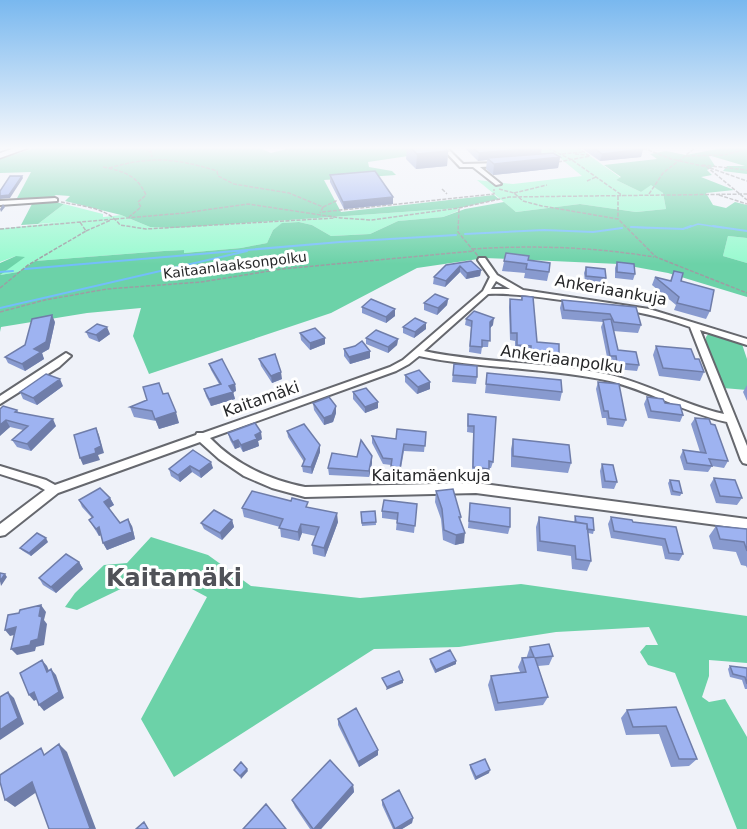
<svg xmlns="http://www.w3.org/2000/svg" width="747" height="829" font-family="'DejaVu Sans',sans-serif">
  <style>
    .green { fill: #97facf }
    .forest { fill: #6cd2a8 }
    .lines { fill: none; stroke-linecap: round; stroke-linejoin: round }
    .stream-far1 { stroke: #73bdfa; stroke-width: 1.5 }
    .stream { stroke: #73bdfa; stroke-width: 2 }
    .street-casing { stroke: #66686e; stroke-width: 4 }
    .secondary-casing { stroke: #66686e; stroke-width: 3 }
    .path { stroke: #9c9ea3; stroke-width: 1.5; stroke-dasharray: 4 1.5; stroke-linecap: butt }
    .street { fill: #fff; fill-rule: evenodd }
    .secondary { fill: #fff; fill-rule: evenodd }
    .wall { fill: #889acf }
    .shaded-wall { fill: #6f7da9 }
    .building { fill: #9eb3f1; stroke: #6f7da9; stroke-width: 1.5 }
    .labels { text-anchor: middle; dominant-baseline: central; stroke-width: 6; stroke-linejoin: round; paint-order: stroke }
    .far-street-label { font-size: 14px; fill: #262729; stroke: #fff }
    .street-label { font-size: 16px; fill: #262729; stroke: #fff }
    .near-quarter-label { font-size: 24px; font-weight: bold; fill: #505258; stroke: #fff }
  </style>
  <rect width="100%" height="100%" fill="#eff2f9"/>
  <path class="green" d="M535,148H579L621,178L616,180L641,192L651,184L663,193L666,209L636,212L580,204L516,212L477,180L513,184L582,176L555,154L544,155Z
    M64,204L103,214V218L38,224Z
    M459,208L458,211L443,217L398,221L370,234L331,236L312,225L299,222L283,223L273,230L267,243L241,248L184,253V250L164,251L35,261L18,272L0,275L16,256L0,262V229L121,215L150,227L174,228Z
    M728,236L747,238V263L723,256Z"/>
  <path class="forest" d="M35,148H260L271,153L290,148H409L408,156L368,162L369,167L392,171L396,175L324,180L341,212L494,195L499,199L459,208L174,228L150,227L121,215L65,201L70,196L56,195L49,199L16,200L31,172L0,173V159Z
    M722,148H747V174L723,171L727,166H745L708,155L715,166L707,170L712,175L701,177L734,190L706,193L713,205L726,208L735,202L747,205V238L728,236L723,256L747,263V297L668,273L619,264L485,258L417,268L331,313L149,374L133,336L141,308L87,313L1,327L0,332V263L16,256L25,257L0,275L18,272L35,261L164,251L184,250V253L241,248L267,243L273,230L282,223L299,222L312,225L331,236L370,234L398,221L443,217L465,209L504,202L516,212L580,204L636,212L666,209L663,193L651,185L641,192L616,180L621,177L604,165L657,159L650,154L666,151L686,155Z
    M50,201L64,204L38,224L21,225L33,202Z
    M709,333L733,339L742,344L747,359V390L723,388L706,344V337Z
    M151,537L208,555L251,586L360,598L521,584L747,616V663L709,660V676L702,697L709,702L725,699L747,737V829H737L675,673L648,665L640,652L646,645H658L649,627L556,632L459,647L374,649L174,777L141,719L207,597L158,571L77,610L65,607L75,593L104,565L127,563Z"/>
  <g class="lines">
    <path class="stream-far1" d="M631,227L649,228
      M687,228L698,224L724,228"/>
    <path class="stream" d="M713,226L747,231
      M631,227L683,229L691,226
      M465,234L544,230L593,232L622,228
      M25,269L340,242L456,235
      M0,272L13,271
      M0,308L247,251"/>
    <g class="street-casing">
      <path id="street" d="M442,148H447L463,164L502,163V165L500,166L480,167L501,184L496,185L473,167H460Z
        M55,198L57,199V201L0,205V201Z
        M479,258H485L497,275L523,290L649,309L747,339V345L700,330L747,446V464L743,463L741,460L727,422C684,413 647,389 605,380C544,367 480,369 419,356L409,364L396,371L210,438C236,465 270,480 305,487L476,483L747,519V529L476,493L305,497L272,488L244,476L219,459L200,442L58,493L5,535L0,536V524L45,490L38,486L0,474V466L46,480L55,485L196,435L197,433H203L390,367L403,360L483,291L490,277L478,260ZM496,281L510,289H491ZM488,294C518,293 547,298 576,302C615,308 653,313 690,327L724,414C683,405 647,383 606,374C546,361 484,364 424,351Z
        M66,353L71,356L59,367L0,404V396Z"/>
    </g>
    <g class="secondary-casing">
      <path id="secondary" d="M15,148H28L0,158V153Z"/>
    </g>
    <path class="path" d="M144,148L151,152L152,157
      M548,148L572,160L623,196
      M643,148L671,159L707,167L747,200
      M562,154L583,152
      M575,154L588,155
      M686,156L724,155L747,149
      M558,162L590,156L578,148
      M702,165L747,170
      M103,167C123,171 137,175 146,195L138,202L141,207L129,217
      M109,168C151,156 176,158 217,171L218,176L234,184L289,193L323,207L320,213
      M710,168L747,181
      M587,181L596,177
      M442,189L447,194
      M499,189L514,193L523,201L542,206L618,219L656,257L747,293
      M514,193L547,185
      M649,194L663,173L695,148
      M719,195L747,204
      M618,196V219
      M61,202C81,206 107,207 120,225L146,229L335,218
      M323,207L338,200
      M459,209L458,232L478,256
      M322,212L494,194V189
      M0,229L184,213L248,204L341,218L371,220L459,208L509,197L747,194
      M86,231L111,220
      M472,249C533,245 594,247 654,257
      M0,288L28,265L86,231L80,222
      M0,312L45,300L107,289L201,282L282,269L474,251"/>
    <use href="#street" class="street"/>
    <use href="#secondary" class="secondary"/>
  </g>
  <path class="wall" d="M407,148H445L448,151L447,166L416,169L406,159Z
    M465,148H542L541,154L560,157L558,168L493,175L486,169L487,160L478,161Z
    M581,148H642L643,149L641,157L600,161Z
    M330,175L393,197V204L344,209L330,182Z
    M506,253L528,260L549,272L547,281L524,278L525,273L502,271Z
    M471,261L481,270L480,276L466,279L460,272L445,287L433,284L434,277Z
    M617,262L635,274L633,280L615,278V268Z
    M586,267L606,278L604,284L585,282L584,273Z
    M674,271L681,281L710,311L706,319L674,310L676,305L652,285L655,277L670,281Z
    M522,296L537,342L559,354L557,362L529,359V354L515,353V341L510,340L509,307L510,299L521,300Z
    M448,299L447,305L437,315L424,310V303Z
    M562,300L636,307L641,325L638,333L613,331L618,350L639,365L637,371L615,369L614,363L608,362L601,327L603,322L562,319L560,308Z
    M362,307L395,316L386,323L362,313Z
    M466,319L493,325L490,328L488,347H482L481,354L469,352L471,327L465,325Z
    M55,322L49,349L42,353L44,359L25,371L8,363L5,357L25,345Z
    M426,323V329L414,338L403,333V327Z
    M86,332L110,334L99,342L89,338Z
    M300,333L325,338V344L310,350L301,340Z
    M366,338L398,339L397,345L388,353L366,344Z
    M355,346L370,358L350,364L344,356V349Z
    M656,346L695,359L704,372L700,381L659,376L653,355Z
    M259,359L282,379L272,383L261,366Z
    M209,364L235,384L236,391L233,392L235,399L211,406L206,396L204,389L219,384L211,370Z
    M454,364L477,377L476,384L452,382Z
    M487,373L562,392L560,401L485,393Z
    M405,375L430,389L417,394L405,382Z
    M598,382L626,420L623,427L607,425L606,418H602L596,389Z
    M747,385V401L743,392Z
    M63,386L37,405L23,399L20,392Z
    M353,392L378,408L365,413L353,399Z
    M163,394L179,423L159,429L156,421L134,417L130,407Z
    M647,397L665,403L683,415L680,422L648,418L644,404Z
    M313,403L336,413L333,422L324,425L314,410Z
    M0,409L17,410L19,413L56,426L31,451L17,447L12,440L23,430L10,427L0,435Z
    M468,414L493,462L491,468H489L487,476L472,474L473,433L467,432Z
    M695,418L711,424L728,461L724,468L712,466L708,472L684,470L680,457L683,450L700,452L691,424Z
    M287,431L320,452L312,474L303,472L302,466L304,462L288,437Z
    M426,432L424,452L404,451L400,474L390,473L391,465L383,464L372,443V436L396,439Z
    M228,433L262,439L258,441L259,446L243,452L240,447L235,449L230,440Z
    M513,439L571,463L568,473L511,467V449Z
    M193,450L213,468L201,478L192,472L180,482L171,476L169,469Z
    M372,456V463L369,477L329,475L328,468L357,457Z
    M602,464L617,482L614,489L602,488L600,471Z
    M714,478L742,498L737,505L716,503L710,485Z
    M670,480L682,493L680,496L671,495L668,483Z
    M436,491L461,517L460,520L464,543L455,545L443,540L441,519L435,502Z
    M110,498L114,505L109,508L120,523L132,526L135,539L107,550L103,543L101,535L99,536L89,520L92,518L82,507L79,500Z
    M470,503L510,527L508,534L468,528Z
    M417,504L414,533L396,530L397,520L382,518V511Z
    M309,507L338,522L325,557L313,554L312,545L316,536L302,533L299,541L281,537L280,527L244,517L242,508Z
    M375,511L376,525L362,526L361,512Z
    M575,516L594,530L593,534L588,533L591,561L587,571L572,569L571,556L537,551L536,527L539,517L574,522Z
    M611,517L633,522L676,527L683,554L679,561L665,559L662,546L611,538L608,524Z
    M232,520L234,527L222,540L204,529L201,523Z
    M716,526L747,529V568L746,566L741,565L736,552L713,549L709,536Z
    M48,542L31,556L23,551L20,548Z
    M79,562L83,569L56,593L43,585L39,578Z
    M530,647L553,656L549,665L538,666L548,697L543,705L495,711L488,685L491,676L520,672L518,667L522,658H527V656Z
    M430,659L456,661V664L435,673L430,662Z
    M730,666L747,668V689H745L742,680L730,677L728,669Z
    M676,707L697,759L689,766L671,767L659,734L626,735L621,718L627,710Z
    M338,719L378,750V755L359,767L338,725Z
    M470,765L489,773L475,780L470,768Z
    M353,785L354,792L321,829H310L295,807L292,800Z
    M382,800L413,818L412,823L402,829H393L382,805Z"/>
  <path class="shaded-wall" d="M542,148L540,155L487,158V160L478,161L479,153Z
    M643,149L641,157L600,161L602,154Z
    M448,151L447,166L416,169L417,154Z
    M560,157L558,168L493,175L494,164Z
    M22,176L23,178L10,198L0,199V196Z
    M393,197V204L344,209L343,202Z
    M3,204L5,207L1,212L0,209Z
    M460,266V272L445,287L446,281Z
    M481,270L480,276L466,279L467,273Z
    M448,299L447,305L437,315L438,308Z
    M395,309V316L386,323V317Z
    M52,315L55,322L49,349L42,353L44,359L25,371L22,364L34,349Z
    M494,318L493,325L489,329L490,322Z
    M426,323V329L414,338L415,332Z
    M107,327L110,334L99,342L96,335Z
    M325,338V344L310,350V343Z
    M398,339L397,345L388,353V347Z
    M370,351V358L350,364L349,357Z
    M281,372L282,379L272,383L271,376Z
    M60,379L63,386L37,405L33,398Z
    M430,382V389L417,394L418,387Z
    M235,384L236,391L231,393L229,386Z
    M233,392L235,399L211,406L209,399Z
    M378,402V408L365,413V407Z
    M336,406V413L333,422L324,425V418Z
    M176,412L179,423L159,429L155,419Z
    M53,419L56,426L31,451L27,444Z
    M6,420L10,427L0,436V425Z
    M96,428L99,435L104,453L98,455L100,460L83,465L80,458L95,449Z
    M261,432L262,439L258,441L259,446L243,452L241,445L255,435Z
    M238,440L240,447L235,449L233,442Z
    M320,445V452L312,474L311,467Z
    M372,456V463L369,477V471Z
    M211,462L213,468L201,478L199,471Z
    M190,466L192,472L180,482L178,475Z
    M110,498L114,505L107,509L104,502Z
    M337,513L338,522L325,557L324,548Z
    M128,519L132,526L135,539L107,550L103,543Z
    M232,520L234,527L222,540L220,533Z
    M301,524L302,533L299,541L298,532Z
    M99,527L103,534L99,536L96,529Z
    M465,533L464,543L455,545L456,535Z
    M46,538L48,542L31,556L29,553Z
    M79,562L83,569L56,593L51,587Z
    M5,574L7,577L1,586L0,581Z
    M41,605L46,612L44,620L47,624L44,645L36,647L35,651L17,655L11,649L39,616Z
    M16,627L22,633L10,636L5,630Z
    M42,660L47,666L52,678L47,672Z
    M456,661V664L435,673L436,670Z
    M51,669L56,675L64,698L44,711L39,705Z
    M403,680V683L386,690L387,687Z
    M8,692L14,698L24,724L0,740V730Z
    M34,692L39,698L34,701L29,695Z
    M59,744L67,752L96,829H88Z
    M378,750V755L359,767L358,762Z
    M247,769L248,771L241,779L240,776Z
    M490,770L489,773L475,780L476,777Z
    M32,782L41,789L15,807L5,800Z
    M353,785L354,792L321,829H314Z
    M413,818L412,823L402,829H396Z"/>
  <path class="building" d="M411,148H445L448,151L417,154Z
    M473,148H537L479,153Z
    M594,148H642L643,149L602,154Z
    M553,153L560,157L494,164L487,158Z
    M375,171L393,197L343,202L330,175Z
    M10,176H22L9,195L0,196V191Z
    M506,253L529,256L528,260L550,263L549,272L526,269L527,264L504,261Z
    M471,261L481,270L467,273L460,266L446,281L434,277L446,265Z
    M617,262L634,264L635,274L617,272Z
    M586,267L605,269L606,278L586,276Z
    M674,271L683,273L681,281L714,290L710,311L677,303L679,297L655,277L671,281Z
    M435,294L448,299L438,308L424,303Z
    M522,296L533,297L537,342L559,344V354L531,351V346L517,345V333H511L510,299L522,300Z
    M371,299L395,309L386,317L362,307Z
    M562,300L636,307L641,325L614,322L610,314L564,310Z
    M474,311L494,318L490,322V341L482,340V347L470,346L472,321L466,319Z
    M52,315L46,342L34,349L41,352L22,364L5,357L25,345L32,319Z
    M415,318L426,323L415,332L403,327Z
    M611,319L618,350L636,352L639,365L617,363L616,356H610L603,320Z
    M97,324L107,327L96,335L86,332Z
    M315,328L325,338L310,343L300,333Z
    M376,330L398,339L388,347L366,338Z
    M362,341L370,351L349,357L344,349L355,346Z
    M656,346L691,349L695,359H699L704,372L663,368Z
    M275,354L281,372L271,376L259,359Z
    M222,359L235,384L229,386L233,392L209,399L204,389L221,384L209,364Z
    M454,364L477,366V377L453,375Z
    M419,370L430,382L418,387L405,375Z
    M487,373L561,380L562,392L486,384Z
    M46,374L60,379L33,398L20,392Z
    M598,382L619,384L626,420L609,418L608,411H604Z
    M159,383L163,394L168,393L176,412L155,419L152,411L130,407L147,400L143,387Z
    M366,388L378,402L365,407L353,392Z
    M329,397L336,406L332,415L324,418L313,403Z
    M647,397L663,399L665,403L680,405L683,415L651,411Z
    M3,406L17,410L15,412L53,419L27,444L12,440L28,426L6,420L0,425V409Z
    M468,414L496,417L493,462L489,461V469L473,467L474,426H468Z
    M695,418L709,419L711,424L715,425L728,461L709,459L712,466L687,463L683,450L706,453Z
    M255,423L261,432L255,435L257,439L241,445L238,440L233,442L228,433Z
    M304,424L320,445L311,467L302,466L305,459L287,431Z
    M96,428L101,446L95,449L96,453L80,458L74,435Z
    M397,429L426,432L425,446L404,444L400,468L391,466L392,459L383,458L372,436L396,439Z
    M513,439L569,445L571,463L513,456Z
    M361,440L372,456L369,471L328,468L332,453L357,457Z
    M193,450L211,462L199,471L190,466L178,475L169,469Z
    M602,464L613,465L617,482L605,481Z
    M714,478L735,480L742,498L720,496Z
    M670,480L679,481L682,493L673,491Z
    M100,488L110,498L104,502L120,523L128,519L132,532L103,543L99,527L96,529L89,520L93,517L79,500Z
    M453,489L461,517H459L465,533L456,535L444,530L442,509L436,491Z
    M252,491L291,501L292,498L308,502L306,507L337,513L324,548L312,545L319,527L301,524L298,532L279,528L283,519L242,508Z
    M384,500L417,504L415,526L397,523L398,513L382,511Z
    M470,503L510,508V527L469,521Z
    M214,510L232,520L220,533L201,523Z
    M375,511L376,522L362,523L361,512Z
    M575,516L593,518L594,530L587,529V524L576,522Z
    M539,517L587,524L591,561L576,559L575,546L540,541Z
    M611,517L632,520L633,522L676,527L683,554L669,553L665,539L614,531Z
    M716,526L747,529V551L744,542L720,539Z
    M37,533L46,538L29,553L20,548Z
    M66,554L79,562L51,587L39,578Z
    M0,573L5,574L0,581Z
    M41,605L39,616L42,617L38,639L31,641L30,645L11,649L16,627L5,630L8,615L19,613L20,610Z
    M549,644L553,656L535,658L548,697L498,703L491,676L526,672L522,658L534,657L530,647Z
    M450,650L456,661L436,670L430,659Z
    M42,660L47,672L51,669L59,692L39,705L34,692L29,695L20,673Z
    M730,666L747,668V684L745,677L733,674Z
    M399,671L403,680L387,687L382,678Z
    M8,692L18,718L0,730V697Z
    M676,707L697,759H679L666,726L633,727L627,710Z
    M356,708L378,750L358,762L338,719Z
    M59,744L90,828L88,829H49L32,782L5,800L0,782V775L41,748L44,755Z
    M485,759L490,770L476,777L470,765Z
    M330,760L353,785L314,829H313L292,800Z
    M241,762L247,769L240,776L234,770Z
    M399,790L413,818L395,829L382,800Z
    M266,804L286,829H243Z
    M144,822L148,829H136Z"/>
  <linearGradient id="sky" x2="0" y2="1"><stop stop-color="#79b8ef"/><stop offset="0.56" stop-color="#f8f9fc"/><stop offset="1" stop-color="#f8f9fc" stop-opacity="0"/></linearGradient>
  <rect width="747" height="264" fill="url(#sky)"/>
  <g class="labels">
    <g class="far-street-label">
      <text transform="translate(235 265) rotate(-7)">Kaitaanlaaksonpolku</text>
    </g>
    <g class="street-label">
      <text transform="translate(611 290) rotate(10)">Ankeriaankuja</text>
      <text transform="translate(562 359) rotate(8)">Ankeriaanpolku</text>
      <text transform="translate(261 399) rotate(-19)">Kaitamäki</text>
      <text x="431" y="475">Kaitamäenkuja</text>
    </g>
    <g class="near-quarter-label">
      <text x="174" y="578">Kaitamäki</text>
    </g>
  </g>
</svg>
